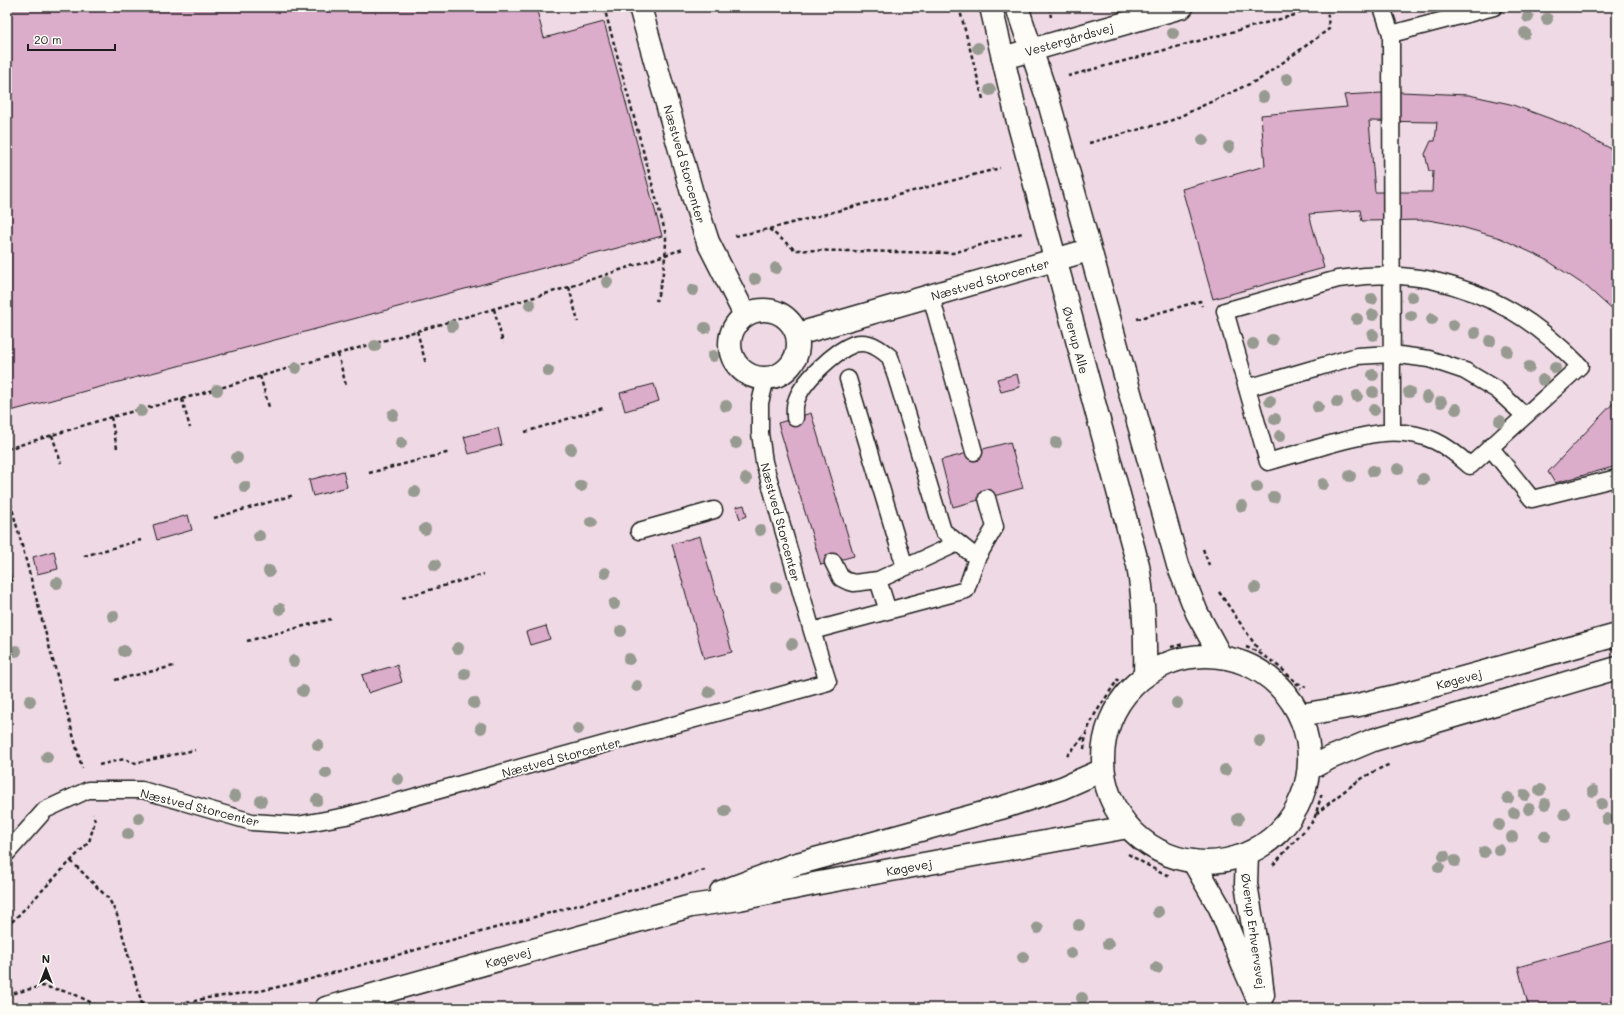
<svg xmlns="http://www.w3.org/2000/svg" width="1624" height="1015" font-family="Mali,sans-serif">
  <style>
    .built { fill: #eed9e4 }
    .building { fill: #dcaccb; stroke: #1c1c1c; fill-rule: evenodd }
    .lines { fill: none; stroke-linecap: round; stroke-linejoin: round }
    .lane-casing { stroke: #1c1c1c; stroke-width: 19 }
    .street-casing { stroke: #1c1c1c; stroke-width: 25 }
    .secondary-casing { stroke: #1c1c1c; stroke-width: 25 }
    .path { stroke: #1c1c1c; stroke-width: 2.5; stroke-dasharray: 4 3; stroke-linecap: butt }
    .lane { stroke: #fdfcf7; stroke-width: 16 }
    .street { stroke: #fdfcf7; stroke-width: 22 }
    .secondary { stroke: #fdfcf7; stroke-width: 22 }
    .tree { fill: #979a90 }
    .labels { text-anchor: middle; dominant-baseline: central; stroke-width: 3.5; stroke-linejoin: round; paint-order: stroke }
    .street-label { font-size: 12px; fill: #1c1c1c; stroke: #fdfcf7 }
  </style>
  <rect width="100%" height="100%" fill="#f6ecee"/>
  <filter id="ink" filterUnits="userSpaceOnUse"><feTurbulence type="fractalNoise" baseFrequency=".025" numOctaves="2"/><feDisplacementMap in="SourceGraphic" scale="8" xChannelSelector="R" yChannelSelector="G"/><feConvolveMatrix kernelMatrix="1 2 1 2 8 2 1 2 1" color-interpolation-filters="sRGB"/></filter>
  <g filter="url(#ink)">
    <path class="built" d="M7,7H1617V1008H7Z"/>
    <path class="building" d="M7,7H536L544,38L604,22L662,236L7,412Z
      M1401,92L1469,95L1510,104L1565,124L1617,152V314L1587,287L1545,259L1500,238L1451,224L1428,220L1362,221L1360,210L1309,214L1324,268L1213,299L1182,189L1265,166L1261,115L1347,107L1344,95ZM1369,121L1437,122L1435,141H1431L1425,154L1429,171H1433L1432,192H1375Z
      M1017,374L1020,387L1001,392L997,379Z
      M654,384L659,401L625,411L620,393Z
      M1617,399V466L1555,483L1548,472Z
      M811,413L854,556L821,565L778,423Z
      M498,428L502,445L469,454L464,437Z
      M1010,442L1023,488L953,507L941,460Z
      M343,471L347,487L313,496L309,480Z
      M744,505L747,516L740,519L736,507Z
      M188,515L192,530L157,540L153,525Z
      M700,536L732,652L704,659L672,544Z
      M54,551L58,569L37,574L33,557Z
      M7,564L12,581L7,582Z
      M546,626L550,639L530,645L526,632Z
      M397,665L402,682L368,693L362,675Z
      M1617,939V1008H1529L1518,967Z"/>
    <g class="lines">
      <g class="lane-casing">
        <path id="lane" d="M1382,7L1391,34L1494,7
          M1391,34L1392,432
          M1392,275C1405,277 1418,277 1431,280C1493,294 1536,321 1580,366L1470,466C1459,456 1448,447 1435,441C1399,425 1363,435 1327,445C1307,451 1287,456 1268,462L1225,311L1338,279L1365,276Z
          M931,296L974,452
          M848,379L905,567
          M1247,388L1357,356L1392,354L1429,359L1465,371L1497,390L1525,416
          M795,418C795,413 794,407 796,402C801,382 835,351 854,344C858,343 865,343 869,344C877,346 884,352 890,357L943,531L977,558
          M1490,447L1532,499L1617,478
          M639,531L714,510
          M833,562L841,578L847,581L854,583L878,580L958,543
          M878,580L888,611
          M812,631L966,590L977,558L995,527L987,498
          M7,853L45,810L88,790H142L252,822L297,825L346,816L828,682L812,631L764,462L760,433V403L766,378"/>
      </g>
      <g class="street-casing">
        <path id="street" d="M640,7L692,193L708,242L745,315
          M1003,58L1182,7
          M730 344a34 34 0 1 1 68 0a34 34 0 1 1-68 0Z
          M798,334L1089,250
          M1247,854L1246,884L1259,962L1263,995
          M1193,861L1220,908L1242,963L1262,1008"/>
      </g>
      <g class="secondary-casing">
        <path id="secondary" d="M991,7L1017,118L1138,565C1144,602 1146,638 1145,676
          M1017,7L1050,106L1178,565L1197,613L1221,657
          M1103 759a103 103 0 1 1 206 0a103 103 0 1 1-206 0Z
          M1300,715L1354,706L1408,693L1617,635
          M1309,769L1330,758L1373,740L1617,668
          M721,892L793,865L1001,808L1062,788L1103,770
          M326,1008L691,906L739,899L819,883L1128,827"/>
      </g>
      <path class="path" d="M604,7L666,235C666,258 663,280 656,301
        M959,7L983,99
        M1049,7L1051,17
        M1068,76L1295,15L1309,7
        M1089,143L1170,121L1260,79L1329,29L1327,7
        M769,229L795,250L953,253L1022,233
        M735,236L769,229L1000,168
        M569,287L578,322
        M494,309L503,343
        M1137,319L1200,301L1202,306
        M417,331L426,364
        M338,354L346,386
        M260,376L269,407
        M182,399L190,428
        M111,417L117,448
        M525,432L603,408
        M52,435L61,463
        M7,449L111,417L182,399L569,287L683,249
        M369,473L450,452
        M7,490L82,768
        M214,518L294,495
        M1203,549L1209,565
        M84,556L141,540
        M1219,592L1260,652
        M402,598L484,574
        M247,641L331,619
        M1171,647L1184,644
        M1246,647C1257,651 1269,658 1278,666C1289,674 1292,682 1306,687
        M115,680L174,666
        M1296,683L1301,689
        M1084,749L1086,733L1095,714L1118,679
        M1067,756L1086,734
        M99,765L124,759L135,763L195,750
        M1316,814C1339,795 1363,774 1391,764
        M1128,854L1161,873L1171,876
        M71,861L109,899L117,915L143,1008
        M1273,865L1314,820L1322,793
        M7,927L89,842L95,821L93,814
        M7,995L42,986L72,993L102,1008
        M133,1008L142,1004
        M166,1008L207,998L260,991L296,983L705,870"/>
      <use href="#lane" class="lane"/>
      <use href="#street" class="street"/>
      <use href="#secondary" class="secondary"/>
    </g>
    <g class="tree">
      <circle cx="1528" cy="17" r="6"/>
      <circle cx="1547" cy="19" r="6"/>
      <circle cx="1173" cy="33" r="6"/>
      <circle cx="1525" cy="33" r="6"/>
      <circle cx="978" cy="48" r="6"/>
      <circle cx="1287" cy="79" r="6"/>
      <circle cx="990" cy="90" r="6"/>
      <circle cx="1263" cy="97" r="6"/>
      <circle cx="1203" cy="140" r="6"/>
      <circle cx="1229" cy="147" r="6"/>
      <circle cx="776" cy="268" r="6"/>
      <circle cx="755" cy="279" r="6"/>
      <circle cx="607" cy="282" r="6"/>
      <circle cx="693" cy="290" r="6"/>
      <circle cx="1412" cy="297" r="6"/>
      <circle cx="1372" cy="299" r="6"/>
      <circle cx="530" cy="305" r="6"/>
      <circle cx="1373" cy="315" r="6"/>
      <circle cx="1411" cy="316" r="6"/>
      <circle cx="1357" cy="319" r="6"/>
      <circle cx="1432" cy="319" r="6"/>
      <circle cx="1453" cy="325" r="6"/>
      <circle cx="452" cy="326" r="6"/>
      <circle cx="705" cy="328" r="6"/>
      <circle cx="1475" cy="333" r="6"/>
      <circle cx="1373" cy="335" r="6"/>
      <circle cx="1272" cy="340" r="6"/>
      <circle cx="1490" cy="341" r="6"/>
      <circle cx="1253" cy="344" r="6"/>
      <circle cx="375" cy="346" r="6"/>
      <circle cx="1507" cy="351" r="6"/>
      <circle cx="713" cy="356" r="6"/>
      <circle cx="1529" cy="367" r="6"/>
      <circle cx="296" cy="368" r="6"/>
      <circle cx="1555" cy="368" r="6"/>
      <circle cx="548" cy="371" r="6"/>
      <circle cx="1373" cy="375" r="6"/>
      <circle cx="1543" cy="380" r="6"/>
      <circle cx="217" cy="390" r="6"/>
      <circle cx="1373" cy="392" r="6"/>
      <circle cx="1409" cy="392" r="6"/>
      <circle cx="1357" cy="396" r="6"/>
      <circle cx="1427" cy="397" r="6"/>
      <circle cx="1270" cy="401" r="6"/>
      <circle cx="1337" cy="402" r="6"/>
      <circle cx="1441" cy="402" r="6"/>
      <circle cx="726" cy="406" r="6"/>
      <circle cx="1318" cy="407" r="6"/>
      <circle cx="1456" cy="409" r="6"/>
      <circle cx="1374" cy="410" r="6"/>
      <circle cx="141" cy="411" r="6"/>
      <circle cx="393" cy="415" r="6"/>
      <circle cx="1275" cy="419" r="6"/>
      <circle cx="1500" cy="421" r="6"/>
      <circle cx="1280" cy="436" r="6"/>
      <circle cx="401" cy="443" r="6"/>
      <circle cx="736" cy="443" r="6"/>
      <circle cx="1056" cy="443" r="6"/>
      <circle cx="571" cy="449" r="6"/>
      <circle cx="237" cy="458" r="6"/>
      <circle cx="1398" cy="469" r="6"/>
      <circle cx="1373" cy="471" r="6"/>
      <circle cx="1350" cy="476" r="6"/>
      <circle cx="746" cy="479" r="6"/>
      <circle cx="1423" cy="479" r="6"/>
      <circle cx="1323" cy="484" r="6"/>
      <circle cx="581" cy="486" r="6"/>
      <circle cx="245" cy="487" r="6"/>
      <circle cx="1257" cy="487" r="6"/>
      <circle cx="415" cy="492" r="6"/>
      <circle cx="1274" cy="497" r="6"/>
      <circle cx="1242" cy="506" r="6"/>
      <circle cx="591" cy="522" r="6"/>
      <circle cx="425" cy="529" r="6"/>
      <circle cx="760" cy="530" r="6"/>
      <circle cx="259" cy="536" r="6"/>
      <circle cx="435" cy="565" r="6"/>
      <circle cx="269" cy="571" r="6"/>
      <circle cx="605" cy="573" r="6"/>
      <circle cx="57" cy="583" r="6"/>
      <circle cx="776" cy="587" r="6"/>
      <circle cx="1255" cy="588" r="6"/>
      <circle cx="614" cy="604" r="6"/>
      <circle cx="280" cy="609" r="6"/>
      <circle cx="113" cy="616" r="6"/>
      <circle cx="621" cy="631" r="6"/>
      <circle cx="792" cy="644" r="6"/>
      <circle cx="458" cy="648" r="6"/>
      <circle cx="16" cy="651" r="6"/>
      <circle cx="124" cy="651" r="6"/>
      <circle cx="629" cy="659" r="6"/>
      <circle cx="294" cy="661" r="6"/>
      <circle cx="465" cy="674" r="6"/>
      <circle cx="637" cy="686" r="6"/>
      <circle cx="303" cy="691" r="6"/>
      <circle cx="709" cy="692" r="6"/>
      <circle cx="30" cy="701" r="6"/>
      <circle cx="474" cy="703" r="6"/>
      <circle cx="1177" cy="703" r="6"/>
      <circle cx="481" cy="728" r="6"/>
      <circle cx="578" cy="729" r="6"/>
      <circle cx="1260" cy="741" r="6"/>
      <circle cx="318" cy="745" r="6"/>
      <circle cx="47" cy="757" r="6"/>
      <circle cx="1225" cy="770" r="6"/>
      <circle cx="326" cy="773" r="6"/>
      <circle cx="398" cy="779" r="6"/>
      <circle cx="1540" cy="790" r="6"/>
      <circle cx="1593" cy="791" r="6"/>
      <circle cx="1525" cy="795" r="6"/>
      <circle cx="235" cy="796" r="6"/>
      <circle cx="1508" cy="798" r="6"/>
      <circle cx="317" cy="800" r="6"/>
      <circle cx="261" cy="801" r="6"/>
      <circle cx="1545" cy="804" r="6"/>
      <circle cx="1602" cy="804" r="6"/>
      <circle cx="1529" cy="809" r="6"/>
      <circle cx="725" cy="811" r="6"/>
      <circle cx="1514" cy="813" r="6"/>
      <circle cx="1565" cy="814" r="6"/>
      <circle cx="139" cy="818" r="6"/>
      <circle cx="1238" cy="819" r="6"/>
      <circle cx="1607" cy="819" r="6"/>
      <circle cx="1499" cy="825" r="6"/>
      <circle cx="128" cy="834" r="6"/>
      <circle cx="1545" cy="836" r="6"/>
      <circle cx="1512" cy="837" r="6"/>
      <circle cx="1499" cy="850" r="6"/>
      <circle cx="1484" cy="852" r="6"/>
      <circle cx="1444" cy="856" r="6"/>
      <circle cx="1455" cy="861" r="6"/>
      <circle cx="1439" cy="867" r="6"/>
      <circle cx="1158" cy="912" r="6"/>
      <circle cx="1079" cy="925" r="6"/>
      <circle cx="1038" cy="928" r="6"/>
      <circle cx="1108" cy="944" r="6"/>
      <circle cx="1071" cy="953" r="6"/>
      <circle cx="1023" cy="957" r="6"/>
      <circle cx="1157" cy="968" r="6"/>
      <circle cx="1082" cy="998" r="6"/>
    </g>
  </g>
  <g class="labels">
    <g class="street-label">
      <text transform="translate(1069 39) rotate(-16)">Vestergårdsvej</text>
      <text transform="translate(685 164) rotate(74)">Næstved Storcenter</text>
      <text transform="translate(990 279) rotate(-16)">Næstved Storcenter</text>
      <text transform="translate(1076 340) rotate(75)">Øverup Alle</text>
      <text transform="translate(781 522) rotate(75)">Næstved Storcenter</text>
      <text transform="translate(1459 679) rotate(-15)">Køgevej</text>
      <text transform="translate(561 757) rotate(-15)">Næstved Storcenter</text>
      <text transform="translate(200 807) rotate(14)">Næstved Storcenter</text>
      <text transform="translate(909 867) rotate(-10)">Køgevej</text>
      <text transform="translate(1254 931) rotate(82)">Øverup Erhvervsvej</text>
      <text transform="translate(508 957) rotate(-16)">Køgevej</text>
    </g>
  </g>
  <rect width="1624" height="1015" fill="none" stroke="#fdfcf7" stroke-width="24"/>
  <rect x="12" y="12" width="1600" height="991" fill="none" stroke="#1c1c1c" stroke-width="1.5" filter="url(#ink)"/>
  <g transform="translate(46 969)" stroke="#fdfcf7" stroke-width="3" paint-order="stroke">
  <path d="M0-3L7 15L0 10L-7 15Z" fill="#1c1c1c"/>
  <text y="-6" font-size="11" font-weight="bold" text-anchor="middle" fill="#1c1c1c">N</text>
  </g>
  <path d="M28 44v6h87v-6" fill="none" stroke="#1c1c1c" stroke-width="2"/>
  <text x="34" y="44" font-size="12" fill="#1c1c1c" stroke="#fdfcf7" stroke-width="3" paint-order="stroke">20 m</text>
</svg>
